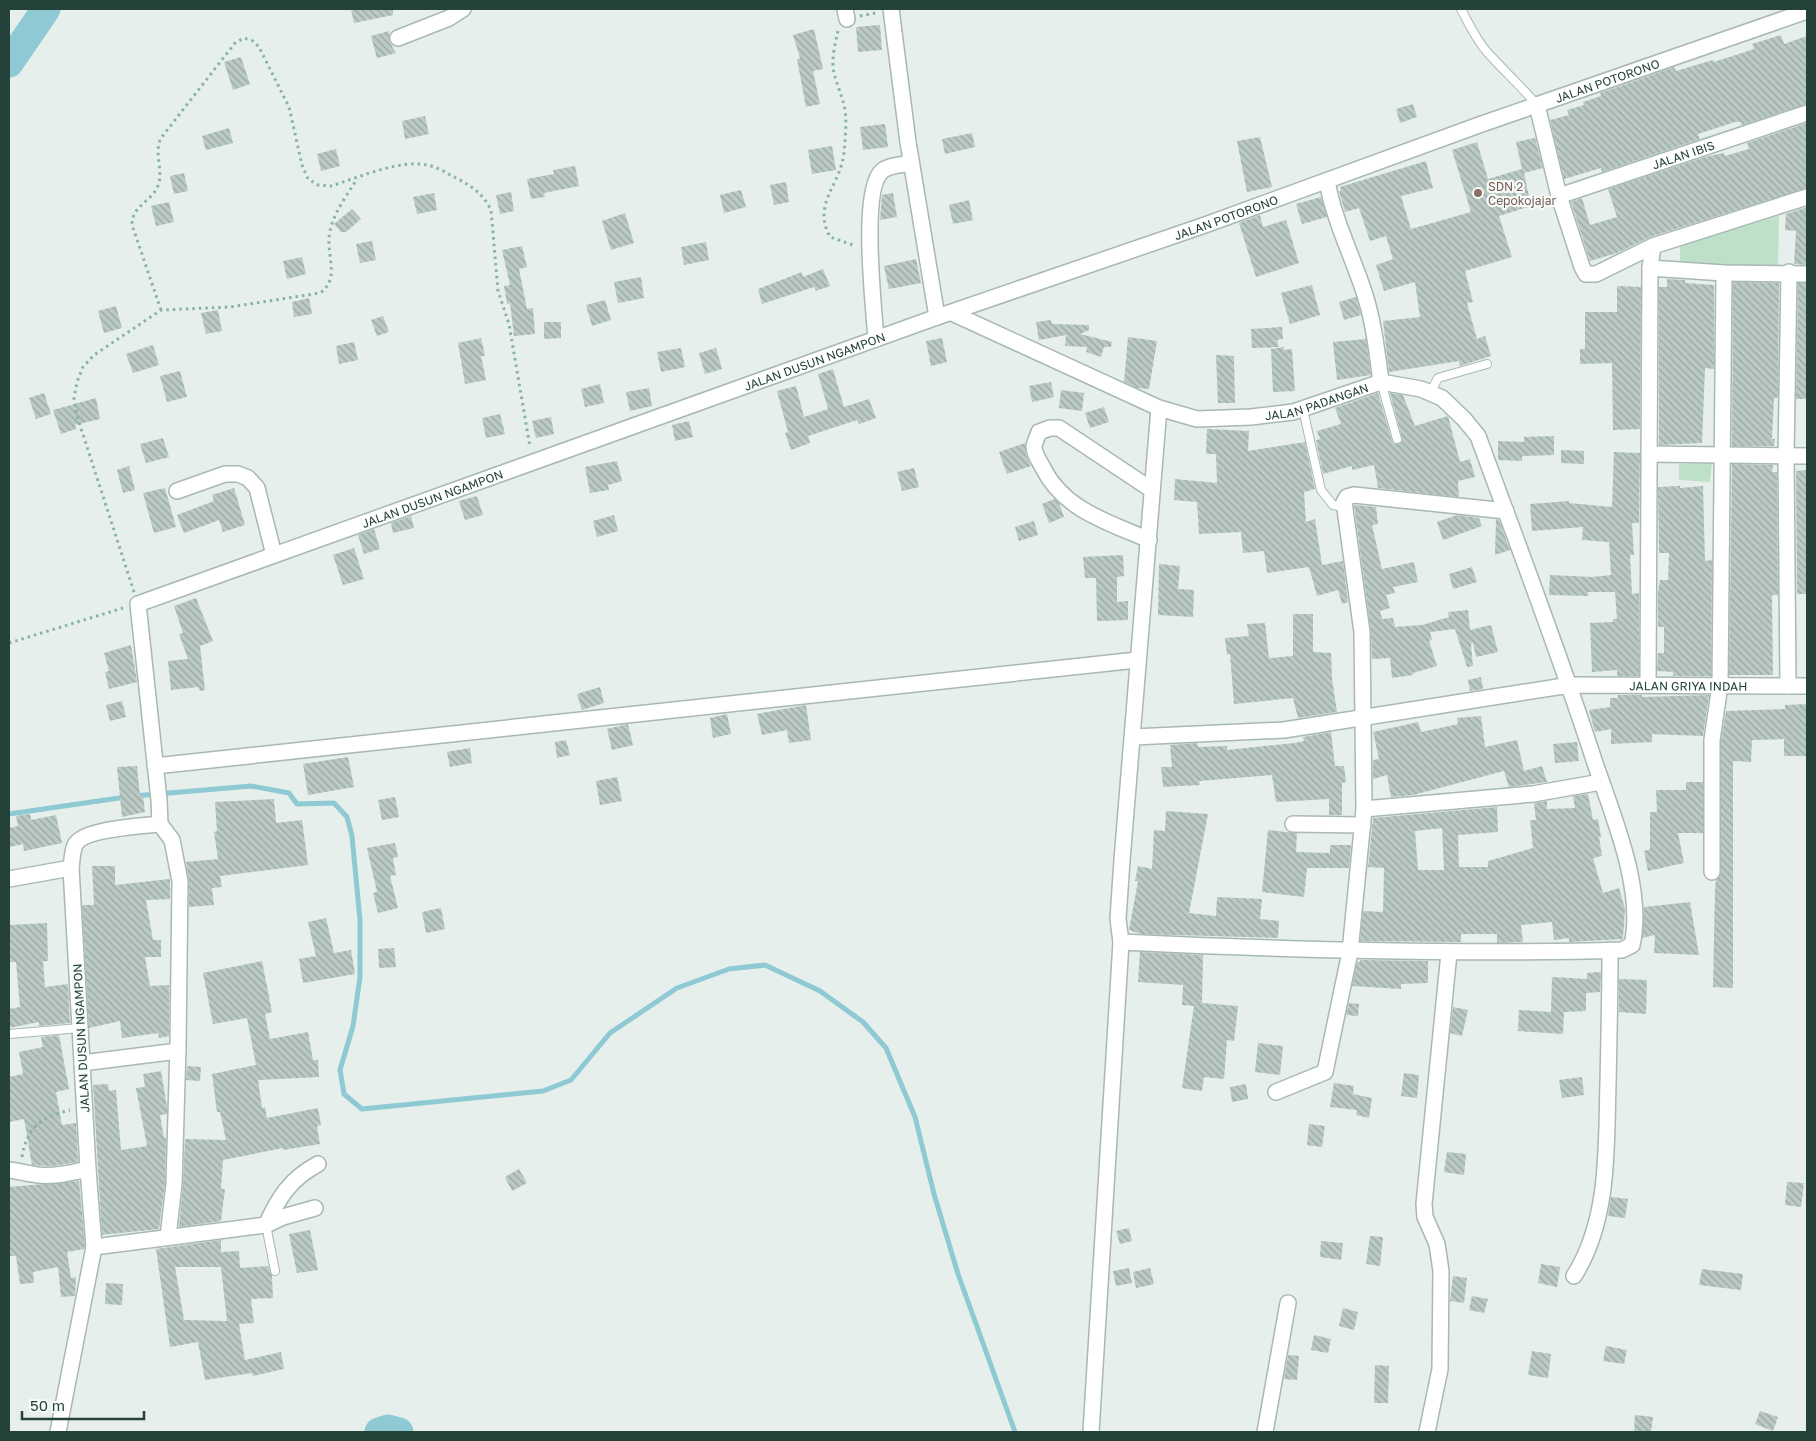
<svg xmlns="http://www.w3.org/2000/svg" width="1816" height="1441" font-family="'Golos Text',sans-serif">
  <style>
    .green { fill: #bfe0c8 }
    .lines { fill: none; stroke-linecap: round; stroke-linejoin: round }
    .stream { stroke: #8ec9d4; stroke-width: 5 }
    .river { stroke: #8ec9d4; stroke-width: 29 }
    .building { fill: url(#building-back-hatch); fill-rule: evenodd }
    .service-casing { stroke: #a8b8b2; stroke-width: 10 }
    .minor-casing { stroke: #a8b8b2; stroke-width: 18 }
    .path { stroke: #86b3a5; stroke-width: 3; stroke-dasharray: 2.5 4; stroke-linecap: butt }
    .service { stroke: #fff; stroke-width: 8 }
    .minor { stroke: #fff; stroke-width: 15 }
    .education-dot { fill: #8d6e63; stroke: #f7fbf9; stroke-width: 2 }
    .labels { text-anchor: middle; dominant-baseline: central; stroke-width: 4.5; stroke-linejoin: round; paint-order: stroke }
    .street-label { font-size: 12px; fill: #24423a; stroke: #f7fbf9 }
    .education-label { font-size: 12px; fill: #785e54; stroke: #f7fbf9; text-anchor: start }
  </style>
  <defs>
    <pattern id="building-back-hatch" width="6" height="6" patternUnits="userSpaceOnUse" patternTransform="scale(1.25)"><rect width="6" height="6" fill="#bbcac4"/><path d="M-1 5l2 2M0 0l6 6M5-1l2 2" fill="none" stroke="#98a6a0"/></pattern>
  </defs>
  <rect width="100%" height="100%" fill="#e6efeb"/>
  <path class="green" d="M1779,216L1778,267L1680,263V242Z
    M1712,463L1710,482L1679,480V464Z"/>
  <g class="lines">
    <path class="stream" d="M134,796L251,786L289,793L297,804L334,803L347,817L352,836L360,920V977L353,1026L340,1070L344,1094L362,1109L543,1091L571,1080L610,1033L677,988L729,969L765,965L820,991L863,1022L886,1048L915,1117L934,1194L958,1274L1015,1432
      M9,814L126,797"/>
    <path class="river" d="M9,63L46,9
      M379,1432L388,1429L399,1432"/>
  </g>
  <path class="building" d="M351,9H393V15L354,23Z
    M880,25L882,50L858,52L856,27Z
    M814,29L823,69L813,71L820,104L806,107L797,59L800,58L793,35Z
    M389,31V41L396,53L377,58L371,36Z
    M1781,35L1784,44L1807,36V104L1742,125L1741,122H1735L1698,134L1700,139L1602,172L1601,168L1564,179L1550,120L1569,115L1567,110L1584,105L1583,102L1601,96L1600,93L1615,88L1674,67L1676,71L1713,60L1714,62L1754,49L1752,44Z
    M241,57L250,84L233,90L224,62Z
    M1413,104L1417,117L1400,123L1396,109Z
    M425,116L429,134L405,139L402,121Z
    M1807,123V188L1650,237L1617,253L1590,261L1571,202L1582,198L1590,225L1617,217L1608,189L1705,157L1724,153L1725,156L1749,149L1747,143Z
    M885,124L888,147L863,150L860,127Z
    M229,128L233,143L206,150L202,136Z
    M972,133L975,147L945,154L942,139Z
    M1260,137L1272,187L1247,192L1237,141Z
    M1535,138L1543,168L1524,173L1531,206L1499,216L1512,257L1465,271L1473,302L1467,303L1477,339L1485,336L1491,356L1460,366L1459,361L1389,372L1383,321L1420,317L1415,282L1384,291L1376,265L1393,259L1386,236L1370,241L1359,208L1345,212L1339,191H1341L1340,187L1426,161L1433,188L1401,196L1411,229L1471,212L1452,150L1477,142L1488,179L1522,169L1516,142Z
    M832,146L836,170L812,174L808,150Z
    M336,149L340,166L321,171L317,154Z
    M575,166L579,186L544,193L545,197L531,199L527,179L554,174L553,170Z
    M184,173L188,191L174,194L170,176Z
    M786,182L789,202L774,205L770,185Z
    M741,190L746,207L724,213L720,195Z
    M511,192L514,211L500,214L496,195Z
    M434,193L437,210L417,214L413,197Z
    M893,193L897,217L880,220L882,195Z
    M1321,197L1327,217L1302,224L1296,204Z
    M969,200L973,220L953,224L949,205Z
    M169,202L174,222L156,226L151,206Z
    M1807,207V265L1794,264L1796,231L1785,230L1786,214Z
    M352,209L361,219L346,232H341L334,224Z
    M625,213L634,243L611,250L602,221Z
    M1260,215L1263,227L1286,220L1299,263L1256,277L1239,223Z
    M372,241L376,260L360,263L356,244Z
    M706,242L709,260L684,265L681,247Z
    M522,246L527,267L519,269L527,309L533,308L535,334L514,336L510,303L507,304L504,286L510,285L502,250Z
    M302,257L306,274L287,279L283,261Z
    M916,259L921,283L889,289L884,266Z
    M823,269L830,286L816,291L814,287L762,304L758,289L802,272L803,277Z
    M641,277L644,298L618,303L614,282Z
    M1667,279L1685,280V283L1714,285V369L1705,368L1702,443L1659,445V287H1667Z
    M1733,282L1779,283L1778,395L1777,398H1774L1772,439H1775L1774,446H1732Z
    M1798,283H1807V399H1796Z
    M1312,285L1320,315L1290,324L1281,293Z
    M1617,286L1641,287L1640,429L1613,430L1612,363L1580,364V349H1585V312H1617Z
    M1356,297L1361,315L1344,320L1339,302Z
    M309,298L312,314L294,317L292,302Z
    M605,300L611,320L592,326L586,305Z
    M116,306L122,328L104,333L98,311Z
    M218,310L222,331L206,334L201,313Z
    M383,316L389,332L377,336L371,320Z
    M1051,320L1052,324L1089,325V330L1080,334L1112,342L1111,347H1104L1101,357L1086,352L1087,347L1065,346L1066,335L1039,340L1036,322Z
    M544,322H561V338L544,339Z
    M1282,327L1283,339L1277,340L1279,347L1252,348L1251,329Z
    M1128,337L1157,341L1149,389L1137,388L1124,382Z
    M481,338L485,356H481L486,380L465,384L458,343Z
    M942,338L947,362L931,366L926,341Z
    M1366,339L1371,375L1337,380L1333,342Z
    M354,342L358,360L339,364L336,346Z
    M153,345L159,365L133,373L126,354Z
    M1284,347V350L1292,349L1295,391L1273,392L1271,349Z
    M681,348L685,367L661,372L657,352Z
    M716,348L722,369L705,374L699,353Z
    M1216,355L1234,356L1235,403H1218Z
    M833,369L844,407L869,399L876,418L859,424L857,420L808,436L810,443L791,450L785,433L788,432L777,391L796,386L804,417L828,409L818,374Z
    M180,371L187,397L167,402L160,376Z
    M1051,382L1054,397L1032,402L1029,386Z
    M600,384L604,403L585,407L581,389Z
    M649,388L652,406L630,411L626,392Z
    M1061,390L1084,393L1082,411L1059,408Z
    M44,393L51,414L36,419L29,398Z
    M1378,393L1392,441L1395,444L1401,443L1402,438L1390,393L1403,395L1415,426L1448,416L1460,462L1470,459L1475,477L1458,481L1459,497L1378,488L1374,465L1352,470V466L1323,474L1316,440L1320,439L1317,431L1341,424L1335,408Z
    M96,398L100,419L75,425L76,429L61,434L53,410Z
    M1104,407L1109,422L1090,428L1085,413Z
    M500,414L505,434L486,438L482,418Z
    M551,417L554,434L536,438L532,421Z
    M689,421L693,437L675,441L672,425Z
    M1207,429L1249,431L1248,451L1305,442L1315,489L1304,492L1306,522L1315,519L1322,565L1343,561L1348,602L1342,604L1338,590L1317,596L1309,567L1267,573L1264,551L1243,553L1241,532L1199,534L1197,502L1174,500L1175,479L1217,483L1216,454H1206Z
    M1554,436V455L1522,456V461L1498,460V441L1524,442V437Z
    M163,438L169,457L146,463L140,444Z
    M1025,443L1026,455L1031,466L1007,474L999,452Z
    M1561,450L1584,451V464L1561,463Z
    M1614,452L1640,453L1639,523H1632L1634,555H1630L1632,594L1639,593V676H1617V670L1592,672L1590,623L1613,622V619H1617L1615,592H1588V596L1549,595L1550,575L1592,577L1611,575L1609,542L1582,540L1583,527L1532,531L1530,504L1569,501V503L1612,507Z
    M617,461L622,481L608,485L609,490L590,493L585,467Z
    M1732,464L1773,465L1772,472H1777L1778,595H1772L1773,675H1729Z
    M129,466L135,490L123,493L117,470Z
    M914,468L919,487L902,491L897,472Z
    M1807,470V594H1797L1796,471Z
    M1680,486V488L1703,486L1705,561L1712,560L1711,676H1673V672L1657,671L1658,653H1664V627H1658V592L1660,580H1668L1669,553H1659L1658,487Z
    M165,488L176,527L154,533L143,493Z
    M234,488L245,525L223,532L219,520L184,533L177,515L214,501L212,495Z
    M477,496L483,515L465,520L459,501Z
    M1054,499L1059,503L1064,517L1049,523L1042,504Z
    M1354,505L1376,507L1378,524L1372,525L1382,569L1414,562L1418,582L1393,587L1395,593L1386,595L1390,608L1380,611L1382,619L1393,618L1395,627L1422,625L1449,617L1448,612L1468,610L1470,630L1491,625L1498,652L1476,657L1473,643L1471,644L1473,666L1467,667L1455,629L1430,632L1432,640L1429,641L1437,666L1413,673V675L1392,678L1390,658L1372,659L1371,631Z
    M614,515L618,531L597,537L593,521Z
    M1457,515L1479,518L1482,526L1443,540L1437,522Z
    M411,516L414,528L393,533L391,523Z
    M1496,519L1499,520L1510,550L1495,555Z
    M1034,521L1038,535L1019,541L1015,527Z
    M374,529L380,549L364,554L358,535Z
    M354,548L364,579L343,585L333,555Z
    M1123,555L1124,576L1117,577V602L1128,601V620L1097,621L1096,578H1085L1083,557Z
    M1159,564L1180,566L1178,589L1194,590L1193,617L1158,615Z
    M1472,567L1477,582L1453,589L1449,574Z
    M196,598L213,641L200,646L205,690L200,691L198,687L171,690L168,661L188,659L179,634L183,633L174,606Z
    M1293,614H1313V652L1331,653L1332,679L1337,712L1298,718L1293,698L1234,704L1230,654L1227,655L1225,638L1249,636L1247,624L1265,623L1269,658L1293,656Z
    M131,645L137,682L109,689L105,672L109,671L104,653Z
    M1481,677L1483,689L1470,691L1468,680Z
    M600,687L604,703L582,710L577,694Z
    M1618,695H1642V697L1709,695L1703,736L1652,734V742L1611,744V729L1595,732L1589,710L1610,707V698H1618Z
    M122,701L126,717L110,721L106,705Z
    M1807,704V756H1784V739L1752,740L1751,762L1733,761V988L1713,987L1715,889L1716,880L1721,872V741L1726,711L1785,709V705Z
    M806,705L811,740L789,743L787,730L762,735L757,714Z
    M727,714L731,734L713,738L710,718Z
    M1481,716L1485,747L1517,740L1524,771L1542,766L1547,782L1509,787L1504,771L1413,795L1391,797L1387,775L1373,779V760L1379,759L1373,732L1418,722L1421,732L1458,724L1457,718Z
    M628,724L633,745L612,750L607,729Z
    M1331,732L1335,766H1344L1346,782L1342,783V815H1329V799L1276,802L1272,775L1199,781L1200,785L1163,787L1161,767H1172L1170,745L1197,743L1198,747L1227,746V750L1295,743L1304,741L1303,737Z
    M566,740L570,755L557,758L555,742Z
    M1577,742L1579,761L1555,763L1553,744Z
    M470,748L472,763L450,767L447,752Z
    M348,757L354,787L308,795L303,764Z
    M137,766L140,796H143L145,812L122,817L117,767Z
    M617,777L622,801L600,805L596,781Z
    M1686,782H1703V833H1678L1684,863L1648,871L1644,851L1650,849V812H1657L1656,790H1686Z
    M1588,794L1593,820L1598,819L1601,837H1599L1602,856L1593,858L1603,893L1619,888L1625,909L1623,939L1569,942V938L1554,940L1552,922L1521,925L1523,942L1497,943V934H1461V942L1360,941L1363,911L1383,912L1384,868L1368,867L1373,818L1497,807L1498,832L1458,835L1459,867H1488V861L1533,848L1530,820H1536L1534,803L1547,801V809L1575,808L1573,796ZM1442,828L1444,870H1418L1415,831Z
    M395,797L399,817L382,820L378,800Z
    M274,799L276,823L302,820L308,865L220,876L222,887L212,888L214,905L189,907V881L186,862L218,859L214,832L217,831L215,802Z
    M1166,811L1208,814L1189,913L1216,916L1217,897L1262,899L1260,919L1279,921L1278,938L1141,934L1129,930L1138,881H1135L1138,866L1152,869L1154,830L1165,831Z
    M30,814L31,820L56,815L62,843L24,851L23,844L9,847V828L18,826L16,816Z
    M1268,830L1297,833L1296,852L1330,853V845H1351L1349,868H1307L1304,897L1262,892Z
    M395,843L398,857L393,858L396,875L390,876L398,908L378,913L373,893L377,892L367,848Z
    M92,866H115V885L170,879V899L146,900L153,940H161V957H145L150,986L169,985V1036L159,1038L158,1033L122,1038L120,1021L89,1028L82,905H94Z
    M1690,902L1699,955L1654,953L1655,935L1642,938L1644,907Z
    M441,908L445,929L426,933L422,912Z
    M326,918L334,953L351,950L355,974L303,983L299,959L316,956L308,922Z
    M47,923L48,961H43L45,987L68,984L70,1023L39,1026V1022L9,1028V1009L20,1007L16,962H9V925Z
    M394,948L396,967L379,968L378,949Z
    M1140,952L1203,955L1202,1003L1238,1006L1234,1041L1227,1040L1224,1079L1204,1077L1202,1091L1182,1088L1194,1006L1182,1005L1183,985L1138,982Z
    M1360,960L1428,961V983L1401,984V989L1352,986L1357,962H1360Z
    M262,961L272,1012L265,1014L270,1039L308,1032L313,1060H318L319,1077L258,1080L262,1108L265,1107L267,1118L318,1108L321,1125L317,1126L320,1144L283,1150V1148L223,1160L221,1189H225L221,1221L179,1227L183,1184L185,1139L226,1140L220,1112H217L212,1074L256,1065L247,1018L213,1024L203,973Z
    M1598,972H1601L1600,992L1586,993V1011L1564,1012L1563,1034L1518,1031L1519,1010L1551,1012L1552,977L1587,979V973Z
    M1619,979L1647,980L1646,1014L1619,1012Z
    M1349,1003L1359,1004L1358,1016L1346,1015Z
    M1453,1007L1468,1010L1462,1036L1450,1033Z
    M59,1035L69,1089L56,1092L62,1125L76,1123L78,1162L52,1166L32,1165L24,1119L9,1122V1077L23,1074L19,1052L43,1047L41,1037Z
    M1258,1043L1283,1046L1280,1075L1255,1072Z
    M187,1066L201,1067L200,1081L186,1080Z
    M161,1071L167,1107V1114L160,1115L164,1138H166L165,1183L159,1229L102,1235L93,1085L108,1084L109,1091L116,1090L121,1150L147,1146L136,1088L145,1087L143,1074Z
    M1404,1073L1419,1075L1417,1098L1401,1096Z
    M1582,1077L1584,1095L1562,1098L1559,1080Z
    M1334,1083L1354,1086L1353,1094L1372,1098L1369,1118L1356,1115L1357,1110L1330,1107Z
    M1246,1084L1248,1099L1232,1102L1230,1087Z
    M1309,1124L1325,1126L1322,1147L1307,1145Z
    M1447,1152L1466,1154L1464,1175L1444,1172Z
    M519,1169L527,1183L512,1191L505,1177Z
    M79,1181L85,1246L84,1249L67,1252L71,1278L76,1277L75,1296L61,1297L58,1267L33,1272L34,1283L20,1284L16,1256H9V1187Z
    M1787,1182L1804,1183L1801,1207L1785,1205Z
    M1611,1197L1628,1199L1625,1218L1608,1216Z
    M1129,1228L1132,1241L1120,1244L1116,1231Z
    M310,1230L318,1270L297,1273L289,1234Z
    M1370,1236L1383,1237L1380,1266L1366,1264Z
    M221,1240V1252L239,1251L240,1268L268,1266L272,1275L273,1298L251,1299L254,1323L239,1324L245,1360L281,1352L284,1369L253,1376L252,1373L205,1380L198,1342L170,1347L156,1249ZM175,1267H221L227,1321L184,1320Z
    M1321,1241L1343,1243L1341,1260L1320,1257Z
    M1541,1264L1560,1267L1557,1287L1538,1283Z
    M1129,1268L1132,1283L1116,1286L1113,1271Z
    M1150,1268L1154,1284L1136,1288L1133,1272Z
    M1702,1269L1743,1274L1741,1290L1699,1285Z
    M1453,1276L1467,1278L1464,1303L1450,1301Z
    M106,1283L123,1284L122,1305L105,1304Z
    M1472,1296L1488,1299L1484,1313L1469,1310Z
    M1343,1308L1358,1312L1354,1330L1339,1326Z
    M1314,1335L1331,1339L1328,1353L1311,1350Z
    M1606,1346L1627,1350L1624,1364L1603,1361Z
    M1532,1351L1551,1354L1548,1378L1528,1375Z
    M1288,1355L1299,1356L1297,1380L1284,1379Z
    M1375,1365L1389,1366L1388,1403H1374Z
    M1760,1411L1778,1417L1773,1431L1755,1424Z
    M1635,1415L1653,1417L1651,1432H1634Z"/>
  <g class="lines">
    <g class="service-casing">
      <path id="service" d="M1461,9C1469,24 1476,40 1488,53C1504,71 1521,86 1537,105
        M1381,382L1397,439
        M1430,393L1438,378L1487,364
        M1303,409L1321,490L1333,505L1345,507
        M9,1034L80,1028
        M266,1225L275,1271"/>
    </g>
    <g class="minor-casing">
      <g id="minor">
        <path d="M845,9L847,19"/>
        <path d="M891,9L908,142L937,317"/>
        <path d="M398,38L449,18L463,9"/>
        <path d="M1537,105L1559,196L1582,267L1586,274H1596L1653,246L1807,197"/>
        <path d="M1327,181C1334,221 1353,257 1365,295C1374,324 1377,352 1381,382"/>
        <path id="s1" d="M1559,196L1807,113"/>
        <path d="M1650,268L1724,273L1807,274"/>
        <path id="s2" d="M952,313L1159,408L1197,419L1251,417L1293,412L1381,382L1421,389L1442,398L1464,419L1478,436C1517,543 1558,649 1593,757C1611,812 1645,887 1632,945L1622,950C1454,955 1288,950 1121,942L1118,919L1122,860L1159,408"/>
        <path d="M876,339C874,309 860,190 882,171C889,165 902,165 911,163"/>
        <path d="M1649,454L1807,456"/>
        <path d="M177,491L225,474H238L248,478L257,488L274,555"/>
        <path d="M1149,540C1108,522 1064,510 1043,468C1040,462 1034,454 1034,447C1034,443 1038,436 1039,432L1050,428H1059L1152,490"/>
        <path d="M1648,684L1650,268L1653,246"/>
        <path d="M1788,686L1786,456L1789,272"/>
        <path id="s3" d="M1133,737L1284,730L1570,685L1807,686"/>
        <path d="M155,766L1137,660"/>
        <path d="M1364,809L1533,794L1601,782"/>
        <path d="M160,824L172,840L180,881L178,1046L174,1184L168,1237"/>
        <path d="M1293,824L1363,825"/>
        <path d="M1712,872V740L1720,685L1724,273"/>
        <path d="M9,879L71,868"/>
        <path d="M82,1063L178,1051"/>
        <path d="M1276,1092L1325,1072L1350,952L1364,809L1362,632L1344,502L1347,497L1354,495L1506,511"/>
        <path d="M9,1170C18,1171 24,1173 32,1174C49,1178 71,1173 88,1169"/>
        <path id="s4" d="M315,1208L283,1217L266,1225L94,1247L88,1169L71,868C72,861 72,852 75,845C82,829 142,826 160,824L159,800L138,604L937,317L1205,225L1479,125L1807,11"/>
        <path d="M266,1225C279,1197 290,1179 318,1164"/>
        <path d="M1574,1276C1610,1219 1606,1147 1608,1083C1609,1039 1610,995 1610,950"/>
        <path d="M58,1432L94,1247"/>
        <path d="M1091,1432L1121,942"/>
        <path d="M1265,1432L1288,1303"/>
        <path d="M1427,1432L1440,1369L1441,1271L1437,1244L1425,1217L1424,1204L1449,953"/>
      </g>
    </g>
    <path class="path" d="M860,16L876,13
      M838,31C835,44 831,60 834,73C837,86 843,97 845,110C847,124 845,139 844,153C840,187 812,203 830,237L856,246
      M161,310L132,225C132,206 149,203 157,188C165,172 153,155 161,138L235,43L244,38L253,41L259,47L289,107L302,165L308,179L318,185L331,186C357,178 400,159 427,165C438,167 448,174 458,179C473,187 483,194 491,210L498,291L509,324L530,447
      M134,592L77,416L74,398L77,382L83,367L94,355L161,310L230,307L320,293C339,280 328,259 329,239C330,217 346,197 357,179
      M9,643L123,608
      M22,1157C27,1127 41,1117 70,1110"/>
    <use href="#service" class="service"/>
    <use href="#minor" class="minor"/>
  </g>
  <circle class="education-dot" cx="1478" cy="193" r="5"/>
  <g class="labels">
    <g class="street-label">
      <text stroke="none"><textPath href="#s4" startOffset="2499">JALAN POTORONO</textPath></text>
      <text stroke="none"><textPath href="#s1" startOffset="131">JALAN IBIS</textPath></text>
      <text stroke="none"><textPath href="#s4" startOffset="2094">JALAN POTORONO</textPath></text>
      <text stroke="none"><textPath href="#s4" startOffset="1658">JALAN DUSUN NGAMPON</textPath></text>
      <text stroke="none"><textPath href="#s2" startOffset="389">JALAN PADANGAN</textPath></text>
      <text stroke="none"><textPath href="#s4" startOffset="1252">JALAN DUSUN NGAMPON</textPath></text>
      <text stroke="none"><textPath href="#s3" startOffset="559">JALAN GRIYA INDAH</textPath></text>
      <text transform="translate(81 1038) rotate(-93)">JALAN DUSUN NGAMPON</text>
    </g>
    <g class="education-label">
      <text x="1488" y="186">SDN 2<tspan x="1488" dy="14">Cepokojajar</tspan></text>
    </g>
  </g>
  <rect width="1816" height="1441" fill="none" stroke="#24423a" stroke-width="20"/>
  <path d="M22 1411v8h122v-8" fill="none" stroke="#24423a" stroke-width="2.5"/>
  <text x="30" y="1411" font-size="15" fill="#24423a" stroke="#f7fbf9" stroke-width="4" paint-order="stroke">50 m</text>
</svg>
